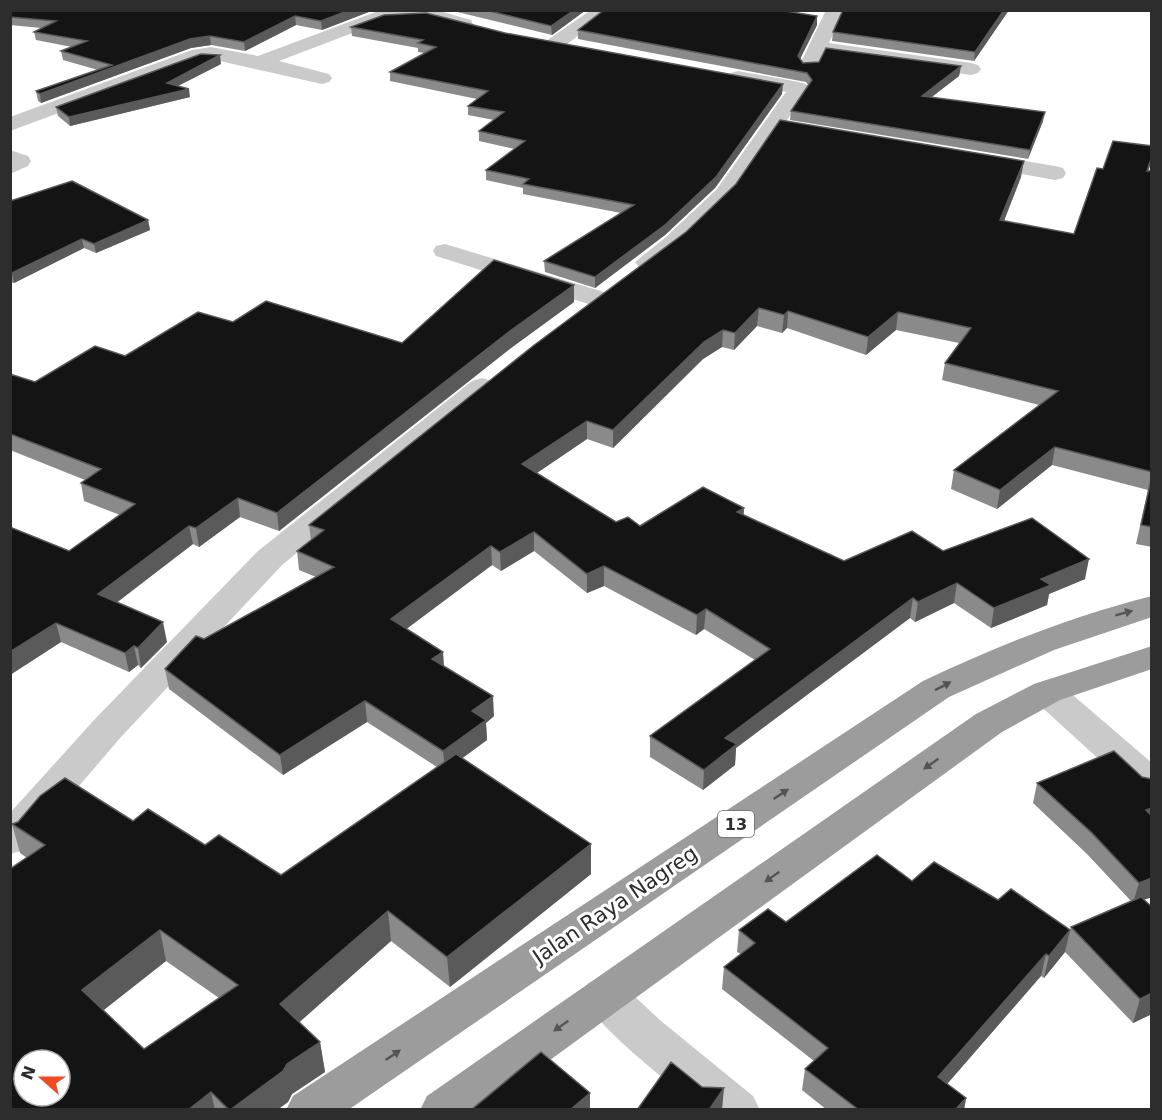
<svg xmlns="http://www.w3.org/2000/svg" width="1162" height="1120" font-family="'DejaVu Sans',sans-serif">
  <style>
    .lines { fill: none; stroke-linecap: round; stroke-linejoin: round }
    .minor { fill: #cacaca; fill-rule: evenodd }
    .trunk { fill: #9c9c9c; fill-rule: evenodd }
    .wall { fill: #8a8a8a; fill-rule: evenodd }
    .shaded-wall { fill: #5a5a5a }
    .building { fill: #141414; stroke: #5a5a5a; stroke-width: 1.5; fill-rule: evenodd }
    .oneway { fill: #545454 }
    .labels { text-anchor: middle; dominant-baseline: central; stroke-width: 6; stroke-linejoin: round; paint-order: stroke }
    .shield { fill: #fff; stroke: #6c6c6c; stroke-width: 1.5 }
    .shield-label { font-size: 16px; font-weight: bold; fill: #2d2d2d }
    .near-street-label { font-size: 21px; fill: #2d2d2d; stroke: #fff }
  </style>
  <rect width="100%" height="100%" fill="#fff"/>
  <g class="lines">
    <path class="minor" d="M381,10H436L471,20L473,24L471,28L464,30L426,19L384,21L279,61L329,74L332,78L329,82L322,84L211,59L202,60L10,131V117L192,50L211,47L258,56Z
      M591,10H613L563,47H549L546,43L549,39Z
      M826,10H844L829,43L971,63L978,65L981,69L978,73L971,75L824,54L816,70H802L799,66Z
      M738,71L799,82L806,84L809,88L733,199L684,247L657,267L648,270L639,267L635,262L666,237L717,189L786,92L731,81L728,77L731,73Z
      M10,150L28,156L31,161L28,166L10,174Z
      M978,153L1055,166L1063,168L1066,173L1063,178L1055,180L970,165L967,160L970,155Z
      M445,244L607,293L611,299L607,305L598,307L436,256L433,251L436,246Z
      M482,378L492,381L496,387L492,393L282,565L121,737L24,850L10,854V813L95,719L258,551L472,381Z
      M1047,680L1060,684L1152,763V798L1138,795L1034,700L1029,692L1034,684Z
      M604,978L620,983L661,1021L753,1096L760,1110H702C669,1082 600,1031 582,996L588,983Z"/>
    <path class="trunk" d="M1152,596V617L1054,650L949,697L348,1110H286L293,1096L923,681C997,646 1072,616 1152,596Z
      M1152,646V669L1060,700L1002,732L481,1110H420L427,1096L976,714L1034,684Z"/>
  </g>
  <path class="wall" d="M10,10H374L322,30L296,25L245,51L211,45L191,48L41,103L38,101L36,91L98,70L63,60L61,51L72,47L36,40L34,32L41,28L10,25Z
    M449,10H586L552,35Z
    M1009,10L974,61L832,41L833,32Z
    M817,16V25L800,59L803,63L961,66L959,76L932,97L1043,121L1028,159L790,120L791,111L808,85L806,82L578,39V30Z
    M351,27L505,33L782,94L715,188L665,235L595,288L545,272L544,261L621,213L523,194V188L486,180V170L515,149L479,141V131L494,120L468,115V106L477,99L390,81V72L424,53L418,52V48L352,36Z
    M221,64L178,86L190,97L70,126L58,116L56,107Z
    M1152,146V160L1148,171H1152V547L1136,544L1148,490L1052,465L997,509L951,489L954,470L1039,405L942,380L945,363L959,343L896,330L866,355L787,328L782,333L757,326L734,350L722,347L703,359L613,448L587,439L537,473L616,522L640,526L744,508L743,515L844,561L943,551L1085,579L1049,594L1047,605L991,628L954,603L915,622L910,618L736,748L735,765L703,790L650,757V736L755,660L704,629L696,635L604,586L587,593L534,551L501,571L492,565L406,629L443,652L444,667L494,716L486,723L487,740L462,758L591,874L450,987L391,941L299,1022L320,1042L325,1072L292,1094L288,1102L277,1110H10L27,858L20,853L12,824L133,821L205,845L281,875L437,767L367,722L283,775L169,689L165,669L204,639L316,577L299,570L297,551L311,540L309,525L1021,177L1004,221L1074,234L1103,169ZM166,961L219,998L144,1049L103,1010Z
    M10,201L148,220L150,230L96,253L84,248L14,283L10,282Z
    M574,302L511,348L279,531L240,517L199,547L193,544L116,602L167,642L141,668L138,665L129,672L61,642L10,675L69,551L120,515L84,501L81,483L85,480L10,450V374L35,382L125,356L233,322L402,343Z
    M1142,777L1152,779V897L1144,900L1152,1014L1133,1023L1065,952L1044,978L1041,976L947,1084L966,1098L964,1110H827L802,1090L805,1069L814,1061L722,989L724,967L741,954L737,952L739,930L786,922L912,881L998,900L1070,930L1071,927L1131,901L1087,854L1033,803L1037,783Z"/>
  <path class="shaded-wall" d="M350,10H374L322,30L321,21Z
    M574,10H586L552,35L551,26Z
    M1004,10H1009L974,61L975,52Z
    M295,16L296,25L245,51L244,42Z
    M817,16V25L797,65L798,56Z
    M210,36L211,45L191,48L41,103L40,94L190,39Z
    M220,55L221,64L168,91L167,83Z
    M961,66L959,76L921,105L922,96Z
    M783,84L782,94L715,188L665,235L595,288V277Z
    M189,89L190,97L70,126L69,117Z
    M1045,112L1043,121L1028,159L1030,150Z
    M1152,156L1151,162L1144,186L1147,171Z
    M1024,161L1021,177L998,236L1000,220Z
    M148,220L150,230L96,253L94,244Z
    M82,239L84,248L14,283L12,273Z
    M574,285V302L511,348L279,531L277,513L510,331Z
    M759,308L757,326L734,350L735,333Z
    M788,311L787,328L782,333L784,315Z
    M898,312L896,330L866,355L868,337Z
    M723,330L722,347L703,359L613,448V430L704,342Z
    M587,421V439L522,483V464Z
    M1055,447L1052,465L997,509L1000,490Z
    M238,498L240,517L199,547L196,528Z
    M744,508L743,527L737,512Z
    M189,526L193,544L102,614L98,594Z
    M534,532V551L501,571L500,552Z
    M491,546L492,565L393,639L391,619Z
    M1089,559L1085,579L1049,594L1047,605L991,628L994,608L1041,579Z
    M604,566V586L587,593V574Z
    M957,583L954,603L915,622L918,602Z
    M913,598L910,618L736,748L735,765L703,790L704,770L725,738Z
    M706,609L704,629L696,635L697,615Z
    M163,622L167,642L141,668L138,648Z
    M56,623L61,642L10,675V652Z
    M134,646L138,665L129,672L125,653Z
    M443,652L444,672L432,659Z
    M493,696L494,716L486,723L487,740L445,771L443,751L472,711Z
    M365,701L367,722L283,775L280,755Z
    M1152,808V826L1146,810Z
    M591,844V874L450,987L447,957Z
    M1152,878V897L1133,903L1139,883Z
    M388,911L391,941L285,1035L280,1004Z
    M160,930L166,961L90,1021L82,990Z
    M1070,930L1065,952L1044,978L1049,956Z
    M1046,954L1041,976L934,1099L938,1077Z
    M1152,993V1014L1133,1023L1140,999Z
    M320,1042L325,1072L292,1094L288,1102L277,1110H230L287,1064Z
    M724,1088L722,1110H709Z
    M211,1092L215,1110H188Z
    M590,1093V1110H570Z
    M966,1098L964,1110H955Z"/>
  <path class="building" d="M10,10H350L321,21L295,16L244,42L210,36L190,39L40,94L36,91L112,65L61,51L87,41L34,32L56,21L10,17Z
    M485,10H574L551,26Z
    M604,10H779L817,16L798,56L803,63L819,62L826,48L961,66L922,96L1045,112L1030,150L791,111L812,80L807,73L578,30Z
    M843,10H1004L975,52L833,32Z
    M426,13L505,33L783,84L716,177L665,225L595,277L544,261L634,205L523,184L529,179L486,170L525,141L479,131L504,112L468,106L488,91L390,72L436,47L418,43L423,40L351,27L384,15Z
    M201,54L220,55L167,83L189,89L69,117L56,107Z
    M780,120L1024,161L1000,220L1074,234L1097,168L1103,169L1113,141L1152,146V156L1147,171H1152V472L1055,447L1000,490L954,470L1058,391L945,363L971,328L898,312L868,337L788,311L784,315L759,308L735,333L723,330L704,342L613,430L587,421L522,464L616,522L628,517L640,526L703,487L744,508L737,512L844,561L912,531L943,551L1032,518L1089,559L1041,579L1051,585L994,608L957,583L918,602L913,598L725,738L737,744L704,770L650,736L770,649L706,609L697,615L604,566L587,574L534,532L500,552L491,546L391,619L443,652L432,659L493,696L472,711L486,720L443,751L365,701L280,755L165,669L196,636L204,639L334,567L297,551L324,530L309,525L533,346L686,232L736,184Z
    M72,181L148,220L94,244L82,239L12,273H10V201Z
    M494,260L574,285L510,331L277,513L238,498L196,528L189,526L98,594L163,622L138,648L134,646L125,653L56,623L10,652V527L69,551L135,504L81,483L101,469L10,434V374L35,382L95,346L125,356L198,312L233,322L266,301L402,343Z
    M1152,475V527L1141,525Z
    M1114,751L1142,777L1152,779V808L1146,810L1152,816V878L1139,883L1092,833L1037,783Z
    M456,754L591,844L447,957L388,911L280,1004L320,1042L287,1064L283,1071L230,1110H229L211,1092L188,1110H10V869L45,845L12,824L18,822L40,796L65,778L133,821L148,809L205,845L219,835L281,875ZM160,930L238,985L144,1049L82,990ZM24,1060H60V1096H24Z
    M877,855L912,881L934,862L998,900L1011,889L1070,930L1049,956L1046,954L938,1077L966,1098L955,1110H859L805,1069L828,1048L724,967L755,943L739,930L768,909L786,922Z
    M1141,897L1152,907V993L1140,999L1071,927Z
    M541,1052L590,1093L570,1110H471Z
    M671,1062L702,1087L724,1088L709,1110H637Z"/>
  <defs><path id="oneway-solid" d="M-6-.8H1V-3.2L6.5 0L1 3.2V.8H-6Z" transform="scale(1.5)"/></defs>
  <g class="oneway">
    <use href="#oneway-solid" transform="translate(1124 613) rotate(-15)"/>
    <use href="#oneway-solid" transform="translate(943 686) rotate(-27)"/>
    <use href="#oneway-solid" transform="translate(931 764) rotate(145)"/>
    <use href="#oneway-solid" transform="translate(781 794) rotate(-34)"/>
    <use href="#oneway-solid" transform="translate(772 877) rotate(145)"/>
    <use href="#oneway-solid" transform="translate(561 1026) rotate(145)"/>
    <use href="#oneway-solid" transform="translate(393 1055) rotate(-34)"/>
  </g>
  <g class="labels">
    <rect class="shield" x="718" y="811" width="36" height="26" rx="4.5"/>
    <g class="shield-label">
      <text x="736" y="824">13</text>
    </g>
    <g class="near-street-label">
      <text transform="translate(615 905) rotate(-34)">Jalan Raya Nagreg</text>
    </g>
  </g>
  <rect width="1162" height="1120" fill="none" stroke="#2d2d2d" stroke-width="24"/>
  <g transform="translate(42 1078) rotate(291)"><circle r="28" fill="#ffffff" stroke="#ababab" stroke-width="1.5"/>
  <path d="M0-4.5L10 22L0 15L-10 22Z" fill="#f34920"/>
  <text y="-9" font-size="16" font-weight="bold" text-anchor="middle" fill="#2d2d2d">N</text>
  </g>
</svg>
